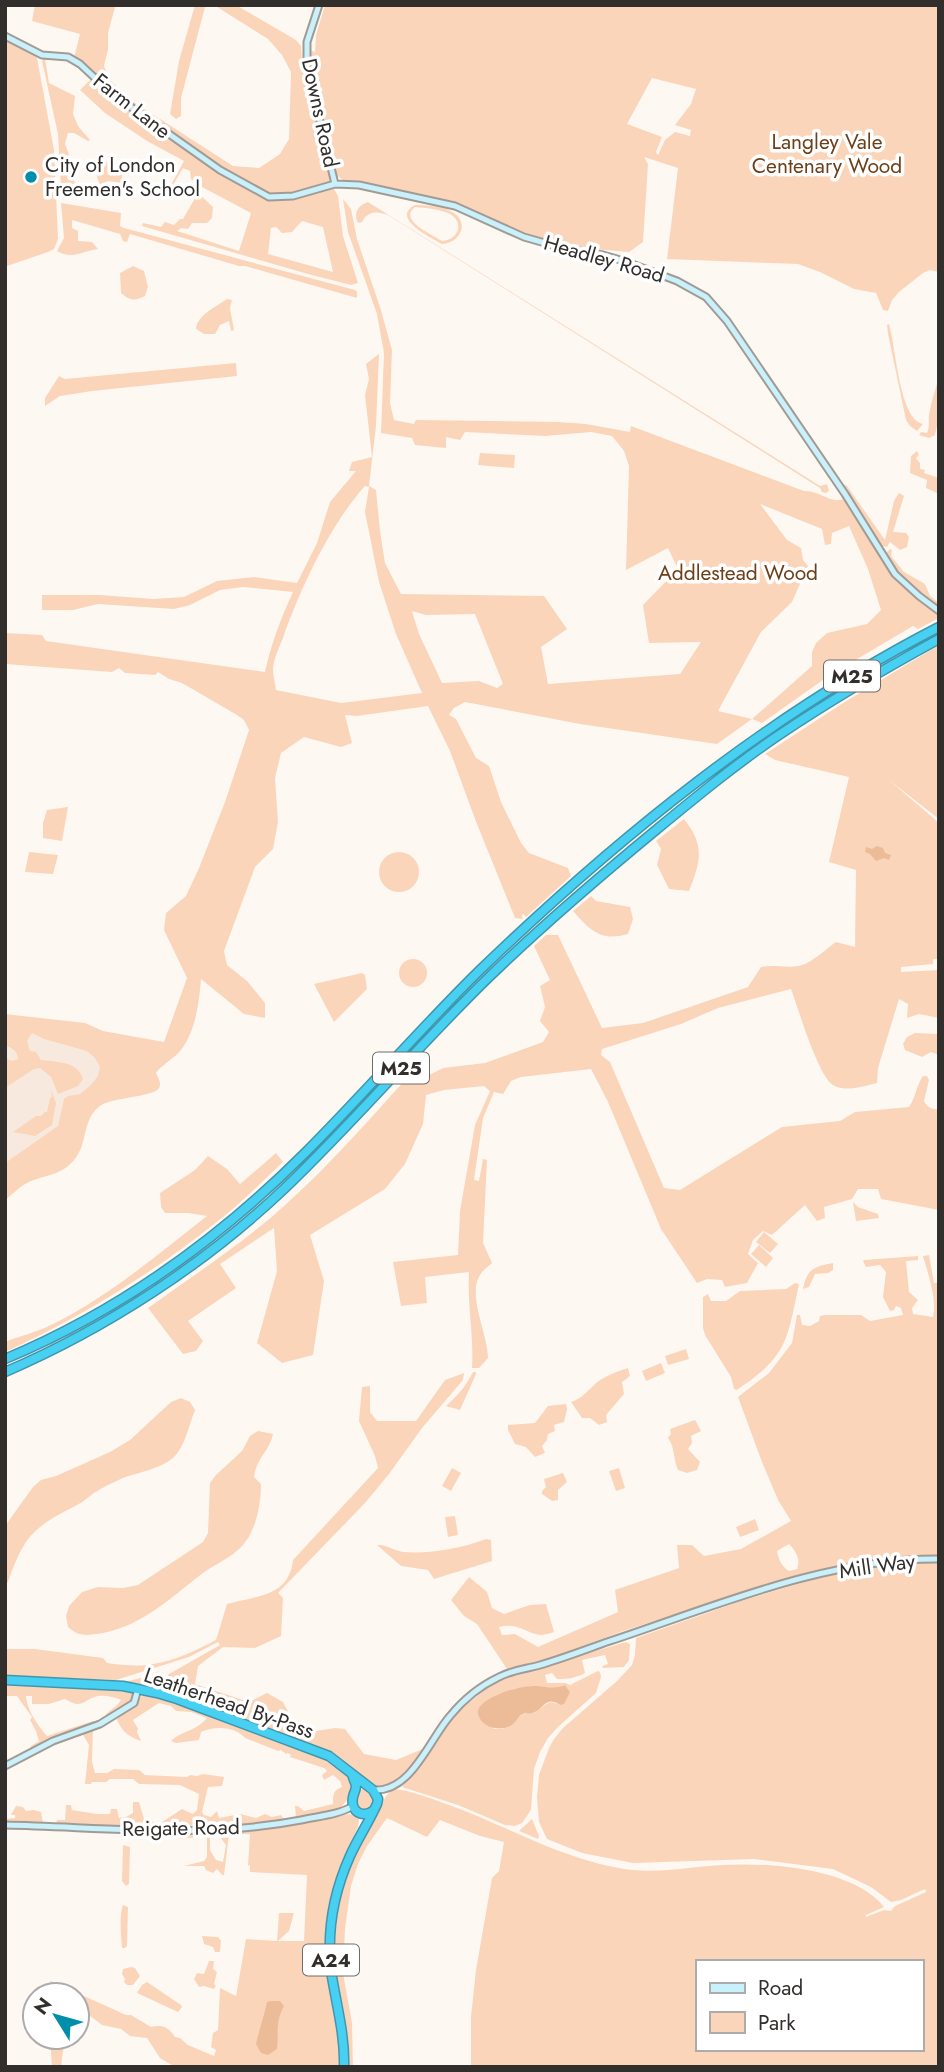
<svg xmlns="http://www.w3.org/2000/svg" width="944" height="2072" font-family="Jost,sans-serif">
  <style>
    .built { fill: #f8e9df }
    .green { fill: #fbd5ba; fill-rule: evenodd }
    .water { fill: #ecbb98 }
    .lines { fill: none; stroke-linecap: round; stroke-linejoin: round }
    .secondary-casing { stroke: #a29b95; stroke-width: 9 }
    .highway-casing { stroke: #4097ad; stroke-width: 11 }
    .secondary { stroke: #c8f1fb; stroke-width: 5 }
    .highway { stroke: #48d0f3; stroke-width: 8 }
    .poi-dot { fill: #008eab; stroke: #fff; stroke-width: 2.5 }
    .labels { text-anchor: middle; dominant-baseline: central; stroke-width: 7; stroke-linejoin: round; paint-order: stroke }
    .shield { fill: #fff; stroke: #6f6d6b; stroke-width: 2 }
    .shield-label { font-size: 19px; font-weight: bold; fill: #312e2c }
    .street-label { font-size: 21px; fill: #312e2c; stroke: #fff }
    .park-label { font-size: 21px; fill: #6d3f18; stroke: #fff }
    .poi-label { font-size: 21px; fill: #312e2c; stroke: #fff; text-anchor: start }
  </style>
  <rect width="100%" height="100%" fill="#fef8f3"/>
  <path class="built" d="M5,1025L170,1051L5,1168Z"/>
  <path class="green" d="M35,5H114L115,7L108,33V49L104,66L109,79L132,101L233,166L259,168L280,154L289,139L291,72L282,55L268,39L214,5H236L296,40L301,46L302,60L332,179L328,184L293,194L270,195L220,168L112,91L78,60L74,58L80,34L32,21Z
    M195,5L205,7L181,98V116L176,119L170,114L179,61Z
    M325,5H939V272L930,270L923,273L899,292L892,300L888,311L883,310L876,293L854,289L820,272L798,264L667,259L678,168L644,157L648,164L643,242L629,252L570,247L523,232L452,201L343,180L335,174L309,65V50L315,52L316,35ZM652,78L696,89L691,104L675,125L691,130L690,136L675,132L665,140L658,155L656,152L662,137L627,124Z
    M5,38L30,51L37,58L54,150L58,239L54,249L48,252L7,266L5,244Z
    M45,58L49,83L75,96L73,114L78,126L90,140L88,141L74,133H68L65,144L72,162L75,186L61,188L58,134L42,61Z
    M91,79L107,95L218,172L268,199H290L333,187L338,196L343,236L358,283L351,285L308,274L142,226L143,223L161,227L165,222L174,225L180,219H183L198,193L213,207L212,218L207,223H192L188,229L181,228L177,231L239,251L251,213L202,187L191,179L190,171L183,168L173,185H171L184,161L147,141L105,113L80,90ZM302,221L323,227L333,272L268,254L271,228L276,227L282,233L292,232Z
    M100,159L122,169V183L108,181L100,185L97,177L95,163Z
    M343,199L351,209L357,239L380,307L392,350L390,403L394,420L414,424L416,420L558,422L586,424L630,432L631,426L804,491C820,490 829,504 845,499L886,567L904,586L939,615V618L918,629L913,626L830,675L762,723L752,719L717,744L580,724L465,702L454,708L449,715L456,719L476,758L489,766L501,802L521,843L529,853L568,868L571,876L526,917L523,914L522,916L523,919L515,918L475,819L450,751L428,706L357,716L345,715L352,743L341,747L304,737L281,753L275,778L278,822L273,849L255,867L224,951L227,965L247,981L265,1003V1018L244,1014L201,979C199,1003 196,1030 181,1050C174,1059 162,1064 156,1073C158,1078 162,1083 159,1088C155,1096 115,1098 103,1104C81,1117 89,1143 74,1160C61,1176 43,1175 27,1183C19,1187 12,1195 5,1200V1163L58,1126L64,1099L68,1096L80,1094L91,1085L98,1076L100,1067L95,1058L87,1051L44,1039L32,1033L27,1041L30,1051L36,1052L41,1060C57,1062 78,1061 83,1079L78,1086L58,1094L51,1077L40,1068L34,1069L5,1088V1058L12,1061L18,1059C18,1052 12,1047 5,1046V1014L85,1023L103,1031L164,1042L187,978L164,930L166,913L186,896L199,868L225,802L249,730L244,720L237,715L182,683L169,679L158,672L155,675L125,673L119,668L112,672L5,664V633L42,635L46,641L265,672C271,644 281,618 293,592L243,587L220,590L190,605L174,609L98,604L73,610H42V595H100L153,599L184,597L217,581L254,577L297,583L317,543L330,502L356,471H349L352,462L372,457L365,395L369,379L366,364L379,354L376,426L369,486L376,490L380,531L385,563L401,594L544,596L567,629L541,647L548,684L680,674L701,642L649,643L643,605L678,569L668,548L626,570L629,466L624,451L612,436L591,432L545,436L465,432L460,440L446,437V448L415,445L412,438L381,433L384,353L377,314L348,232ZM365,486L369,487L365,512L379,582L396,634L422,693L341,703L276,690C275,683 273,676 273,669C274,658 279,648 283,638C300,589 330,525 365,486ZM760,504L822,529L825,545L831,544L832,533L849,526L868,569L881,610L867,624L827,633L816,643L812,652V666L752,719L718,711L761,632L792,602L808,566L803,560L801,548L787,540ZM412,611L426,615L475,614L503,684L497,688L479,681L442,683L419,634Z
    M368,202L820,486L827,484L829,491L826,493L822,492L820,488L388,215C376,211 368,211 362,222L358,223C353,213 358,205 368,202Z
    M61,203L121,213L120,226L124,228L355,290L357,292V298L245,266H239L130,234L127,242L123,241L120,234L72,220V228L78,231V241L92,242L98,249C83,251 71,260 57,251L64,238Z
    M415,205C426,205 444,206 454,213C470,225 459,243 442,244C430,237 390,218 415,205ZM415,207C425,208 440,209 450,214C465,223 458,240 442,241C431,234 398,220 415,207Z
    M133,266L144,271L148,287L145,296C135,301 130,301 121,293L120,273Z
    M227,299L232,300L230,308L234,330L231,331L229,321L220,325L215,334H204L196,329C197,315 216,307 227,299Z
    M889,324C896,347 899,419 923,424L917,431L910,426L906,420L888,334L887,325Z
    M236,363L237,376L92,391L60,396L45,406V398L59,376L65,379Z
    M939,378V416L935,435L929,438L919,435L921,432L927,433C930,426 928,422 929,415C931,402 935,390 939,378Z
    M917,451L919,455L916,458L920,463V469L925,470L924,473L939,478V494L926,488L927,480L910,473L911,456Z
    M480,453L515,455L514,468L478,465Z
    M841,483L847,486L885,540L894,501L899,493L904,496L893,532L906,533L909,537L907,547L900,550L890,542L887,547L882,546Z
    M890,549L892,550L891,556L904,572L925,584L930,596L939,603V608L896,572L885,554Z
    M939,645V819L889,780L939,823V959H933V964L901,967V972L939,970V1018L919,1014L907,1018L908,1004L899,999L878,1068L877,1083C864,1086 848,1092 835,1086C819,1081 798,1007 791,989L718,1008L681,1024L602,1049L601,1055L610,1062L664,1188L680,1190L782,1127L840,1121L855,1112L909,1107C916,1097 916,1086 923,1076H927L929,1080L924,1101C927,1107 932,1110 939,1109V1210L881,1199L878,1189H858L852,1199L824,1207L825,1218L817,1221L805,1205L772,1235L763,1231L753,1240L748,1254L758,1263L747,1283L725,1287L722,1280L707,1279L697,1283L661,1229L608,1102L591,1069L521,1077L511,1081L503,1094L494,1092L483,1118L474,1180L479,1181L483,1159L487,1160L483,1243L492,1263C488,1266 482,1271 480,1275C467,1295 488,1335 488,1358L479,1368H472C474,1335 467,1304 469,1272L425,1277L427,1303L401,1306L393,1262L458,1255L460,1211L475,1125L490,1091L484,1086L444,1090L426,1095L423,1124L405,1164L385,1189L310,1235L324,1281L313,1355L282,1363L257,1343L277,1271L274,1228L220,1264L236,1288L188,1321L203,1341L196,1351L183,1354L148,1308C190,1278 234,1249 274,1215C321,1174 363,1127 405,1080L411,1084L443,1068L485,1063L543,1042L549,1032L540,1021L545,1007L540,986L550,980L534,946L546,935H558L602,1028L643,1023L748,987L761,967C775,964 790,969 802,965C814,961 826,949 836,942L855,947L856,870L829,862L849,777L775,760L765,754L843,703Z
    M68,807L62,841L43,838V823L47,810Z
    M684,819C705,845 701,861 689,891L669,889L657,865L661,849L656,841Z
    M29,852L58,855L53,874L25,872Z
    M379 872a20 20 0 1 1 40 0a20 20 0 1 1-40 0Z
    M591,896L596,901L630,907L633,919L628,934C600,942 590,930 573,911Z
    M399 973a14 14 0 1 1 28 0a14 14 0 1 1-28 0Z
    M362,973L365,975L367,989L334,1022L314,984Z
    M915,1033L939,1034V1055L931,1052L922,1057L905,1050L903,1044L907,1037Z
    M51,1092H52L56,1103L52,1125L35,1136L13,1132L36,1116H41L45,1112H47L50,1098L52,1097Z
    M276,1153L283,1162C265,1179 247,1197 228,1213C161,1268 84,1316 5,1352V1342C20,1336 37,1332 51,1325C108,1297 157,1255 207,1216L188,1213H165L161,1207L160,1193L195,1170L208,1156L227,1169L240,1184Z
    M853,1202L858,1207L878,1214L879,1218L856,1221Z
    M764,1232L778,1244L770,1253L756,1242Z
    M759,1245L773,1258L766,1267L751,1254Z
    M929,1255L934,1283H938L939,1290V2067H471V2017L476,1970L492,1878L499,1871L504,1842L480,1836L440,1820L427,1837L387,1818L367,1846L358,1864L351,1886L345,1929L343,1973L352,2023L353,2067H347V2034L334,1965L335,1922L340,1895L355,1851L386,1796L393,1789C411,1790 431,1799 449,1805C510,1827 566,1862 633,1870C663,1873 694,1866 724,1865C769,1862 855,1869 884,1907L866,1915V1917L884,1910L891,1911L895,1906L926,1892L925,1889L901,1900L891,1902L871,1887L833,1869L754,1859L633,1863L582,1853L547,1839L539,1822L537,1797L539,1775L549,1748L554,1739L563,1728L617,1681L632,1665L635,1655L636,1638L741,1601L808,1581L806,1573L623,1631L542,1661L507,1669L477,1624L464,1616L451,1600L469,1577L487,1592L492,1608L504,1614L530,1605L546,1604L554,1632C551,1633 544,1635 541,1635C525,1633 518,1622 499,1627L502,1635L515,1634L538,1647L618,1612L615,1590L679,1568L677,1545H692L704,1556L741,1549L791,1521L778,1500L762,1462L738,1397L769,1373L792,1343L797,1315H800L802,1325L810,1326L819,1321L820,1316L825,1315H861L870,1321L903,1315L901,1308L896,1306L894,1310L890,1311L883,1297L886,1272L880,1265L866,1267L863,1261L864,1260L918,1256V1260L906,1261L909,1292L918,1300L912,1308L913,1314L933,1317C937,1298 928,1274 923,1256ZM789,1544C796,1551 801,1560 797,1569L789,1571C781,1566 779,1560 777,1551ZM697,1962H921V2049H697Z
    M833,1263V1270L828,1273L815,1274L809,1287L803,1289C807,1269 813,1267 833,1263Z
    M795,1283L799,1284C787,1340 788,1356 737,1390L734,1389L731,1377L705,1335L703,1328V1297L708,1294L711,1301H726L740,1291L786,1289Z
    M686,1349L689,1359L668,1365L665,1356Z
    M661,1363L665,1373L646,1381L642,1371Z
    M628,1368L630,1376L622,1382L624,1394L606,1415L607,1422L599,1425L590,1418H582L571,1402C584,1398 589,1388 600,1380C608,1375 618,1371 628,1368Z
    M473,1372H476V1374L460,1410L446,1406C460,1393 465,1387 473,1372Z
    M464,1373L463,1380L422,1428L389,1474L365,1503L278,1593L283,1598L281,1636L255,1648L223,1647L198,1666L195,1684L249,1702L267,1693L283,1702L292,1719L316,1731L335,1728L345,1729L364,1754L396,1760L425,1748C414,1764 397,1791 375,1786L330,1754L178,1696L164,1688L166,1678L169,1674L220,1645L218,1642L189,1657L116,1680L5,1676V1649H35L103,1658L107,1663C122,1665 138,1667 153,1664C174,1661 197,1650 216,1640L227,1604C256,1596 289,1597 293,1560L378,1468L375,1456L359,1421L362,1387L370,1386V1412L377,1421H416L445,1380Z
    M181,1398L190,1402L195,1410C189,1425 185,1447 173,1458C160,1469 139,1472 123,1478C114,1482 103,1487 94,1493C88,1497 83,1502 77,1505C33,1528 25,1534 8,1582L5,1584V1526L33,1487L41,1480L56,1476L110,1452L130,1440L171,1402Z
    M566,1404L567,1409L564,1422L554,1425L555,1431L548,1434L547,1440L542,1446L545,1453L535,1457L526,1447L515,1444L508,1430V1425L535,1423L548,1406Z
    M695,1420L701,1431L691,1436L692,1443L688,1449L700,1462L697,1470L687,1473L678,1470C673,1459 675,1447 668,1438L671,1434L670,1429Z
    M258,1431L273,1434C269,1452 257,1457 254,1477L261,1484C261,1502 257,1526 246,1541C237,1555 217,1563 203,1573C171,1597 144,1625 103,1633C88,1635 80,1638 68,1627L66,1616L69,1606L82,1592L98,1587L123,1588L138,1585L203,1542L208,1533L210,1483L216,1475L242,1451L250,1436Z
    M452,1468L461,1473L451,1491L442,1486Z
    M619,1468L625,1488L616,1491L609,1471Z
    M563,1473L567,1482L558,1490V1500L552,1501L542,1494V1491L546,1487L544,1479Z
    M455,1516L458,1535L448,1537L445,1517Z
    M755,1519L759,1530L740,1537L736,1527Z
    M486,1539L491,1540L492,1561L434,1579L428,1570L401,1566L377,1545C387,1544 394,1551 404,1552C429,1554 463,1548 486,1539Z
    M626,1642L630,1644L629,1660L624,1667L603,1668L602,1666L608,1664L605,1655L582,1660L585,1673C576,1678 568,1679 557,1679L552,1673L545,1675L547,1683H566L570,1685L598,1671L600,1672L601,1677L596,1693L558,1727L548,1738L540,1752L534,1769L531,1810L522,1823L515,1826L505,1825L458,1805L402,1787L454,1715L497,1680L509,1674L541,1667ZM565,1685L570,1692L560,1705C547,1698 546,1706 535,1712C532,1713 527,1713 524,1714C511,1719 515,1730 494,1729L480,1707L497,1695L513,1689L532,1686L550,1689Z
    M159,1671L156,1684L154,1686L124,1682L149,1676Z
    M5,1682L121,1688L130,1691L134,1697L129,1704L103,1720C106,1710 116,1709 121,1700C115,1697 104,1695 98,1696C82,1700 83,1710 65,1699L49,1704H32V1696H26C27,1710 38,1726 47,1736L93,1721L96,1723L56,1736L30,1750L31,1746L39,1741L36,1731L30,1720L32,1717L17,1696H5Z
    M145,1693C190,1708 234,1723 278,1740C300,1748 330,1754 346,1772C354,1782 352,1797 342,1806C332,1815 309,1816 296,1819L295,1806H298L304,1811L333,1804C333,1795 333,1790 342,1787L340,1781L333,1775L324,1780L322,1775L327,1771L324,1768L290,1757L291,1755L288,1753L286,1754L281,1750L278,1751L245,1738C234,1726 215,1726 201,1732L199,1740L176,1743L171,1741C181,1731 195,1732 207,1718L191,1712L176,1711L171,1706L159,1703L133,1720L138,1729L137,1732L141,1741C129,1737 121,1731 117,1719C122,1712 128,1711 134,1705C139,1701 140,1697 145,1693Z
    M93,1729L92,1762L95,1773H107L114,1769L139,1770L145,1775L187,1777L190,1775L197,1776L203,1774L224,1777L222,1786L208,1787L202,1812L204,1815L211,1817L217,1811L219,1818L240,1814L256,1818L265,1814L272,1817L281,1815L284,1819C210,1835 131,1826 56,1824L57,1820H65L66,1805H71L72,1810L97,1814H110L111,1809H117L119,1818L126,1817L133,1813V1802H139L144,1819L159,1824L182,1809L193,1814L197,1810L199,1794L180,1785L139,1784L133,1779H110L106,1782H92L91,1784H85L89,1745L82,1733Z
    M364,1788C376,1792 375,1801 370,1811L365,1812L357,1807C356,1800 355,1791 364,1788Z
    M16,1806L23,1807L26,1811L34,1810L41,1812L43,1823L5,1822V1819L15,1818V1815H11Z
    M350,1814L356,1816L359,1820L358,1827L340,1867L330,1904L325,1947L327,1973L338,2027L339,2067H175L160,2058L147,2038L130,2036L121,2029L102,2025L77,2006V1995H47L46,1987L51,1981L126,2015H131L151,2027C162,2024 169,2027 175,2037L180,2038L188,2045L214,2056L216,2050L211,2047L213,2033L218,2030L220,1988L236,1996L246,1939L277,1941L279,1913H294L289,1931L278,1941H304L307,1875L250,1872V1866L248,1865L250,1834H229L224,1875H222L217,1869L213,1873L206,1870L204,1866H184L204,1861L207,1857V1836L181,1839L173,1835L174,1831L286,1825ZM216,1835L220,1837L226,1845L223,1862L216,1860L210,1850V1836Z
    M532,1819L539,1836L538,1839L519,1831Z
    M123,1845L130,1847L129,1884L126,1886L122,1881Z
    M123,1905L128,1907L127,1946L125,1948H122C121,1936 119,1916 123,1905Z
    M202,1936L218,1937L221,1941L220,1952H215L213,1947L204,1944Z
    M209,1961H214L213,1969L217,1972L214,1984L216,1986L214,1989L204,1986L199,1987L194,1979L197,1973L204,1974Z
    M131,1967L135,1968L140,1976L133,1985H127L124,1982L125,1979L122,1974L123,1969Z
    M147,1982L181,2005L182,2007L178,2012L137,1993L142,1985Z
    M50,2037H62C67,2047 60,2056 62,2067H52Z"/>
  <path class="water" d="M877,846L883,848L885,853L891,855L889,860L884,858L876,861L870,854L865,852L866,847L872,849Z
    M565,1685L570,1692L564,1704L560,1705C544,1695 545,1710 532,1713C525,1715 528,1711 521,1715C517,1718 515,1724 510,1726C499,1732 481,1727 478,1714C477,1708 482,1704 486,1701C500,1692 516,1687 533,1686C547,1686 549,1690 565,1685Z
    M271,2001H280L284,2006C275,2022 279,2031 277,2049L268,2055L261,2053L256,2044C259,2030 264,2017 267,2002Z"/>
  <g class="lines">
    <g class="secondary-casing">
      <path id="secondary" d="M319,5L307,42V67L335,184
        M5,36L42,55L68,57L80,64L111,93L220,170L269,197L293,196L335,184L359,185L455,206L524,237L566,249L603,255L624,261L677,281L706,297L727,321L845,494L895,574L919,596L939,611
        M5,1766L53,1741L100,1724L134,1703L138,1689
        M373,1790C411,1793 429,1740 450,1716C463,1700 480,1686 499,1677C512,1670 526,1669 540,1665C564,1658 587,1649 610,1641C716,1606 826,1558 939,1559
        M5,1825C103,1827 204,1839 301,1820C319,1816 338,1815 353,1806"/>
    </g>
    <g class="highway-casing">
      <path id="highway" d="M5,1359C117,1312 219,1239 305,1153C364,1094 419,1030 479,971C617,838 768,715 939,627
        M5,1372C107,1328 205,1264 285,1188C356,1120 419,1045 489,977C543,925 599,877 656,830C696,797 736,764 779,735C831,700 884,669 939,639
        M5,1680L123,1686L157,1693L177,1699L329,1756L373,1790L378,1799L377,1804C369,1822 358,1838 350,1856C333,1894 326,1936 332,1977C337,2007 345,2036 344,2067
        M352,1774C352,1775 356,1785 356,1785C356,1791 354,1792 353,1797C350,1812 363,1819 374,1810"/>
    </g>
    <use href="#secondary" class="secondary"/>
    <use href="#highway" class="highway"/>
  </g>
  <circle class="poi-dot" cx="31" cy="177" r="7"/>
  <g class="labels">
    <g class="shield">
      <rect x="824" y="660.5" width="56" height="31" rx="5"/>
      <rect x="373" y="1052.5" width="56" height="31" rx="5"/>
      <rect x="303" y="1944.5" width="56" height="31" rx="5"/>
    </g>
    <g class="shield-label">
      <text x="852" y="676">M25</text>
      <text x="401" y="1068">M25</text>
      <text x="331" y="1960">A24</text>
    </g>
    <g class="street-label">
      <text transform="translate(132 106) rotate(38)">Farm Lane</text>
      <text transform="translate(320 113) rotate(78)">Downs Road</text>
      <text transform="translate(604 259) rotate(16)">Headley Road</text>
      <text transform="translate(877 1566) rotate(-8)">Mill Way</text>
      <text transform="translate(229 1703) rotate(19)">Leatherhead By-Pass</text>
      <text transform="translate(181 1828) rotate(-1)">Reigate Road</text>
    </g>
    <g class="park-label">
      <text x="827" y="142">Langley Vale<tspan x="827" dy="24">Centenary Wood</tspan></text>
      <text x="738" y="573">Addlestead Wood</text>
    </g>
    <g class="poi-label">
      <text x="45" y="165">City of London<tspan x="45" dy="24">Freemen's School</tspan></text>
    </g>
  </g>
  <rect width="944" height="2072" fill="none" stroke="#312e2c" stroke-width="14"/>
  <rect x="696" y="1960" width="228" height="91" fill="#ffffff" stroke="#adabab" stroke-width="2"/>
  <rect x="710" y="1983" width="35" height="10" fill="#c8f1fb" stroke="#adabab" stroke-width="2"/>
  <text x="758" y="1995" font-size="21" fill="#312e2c">Road</text>
  <rect x="710" y="2012" width="35" height="21" fill="#fbd5ba" stroke="#adabab" stroke-width="2"/>
  <text x="758" y="2030" font-size="21" fill="#312e2c">Park</text>
  <g transform="translate(56 2016) rotate(307)"><circle r="33" fill="#ffffff" stroke="#adabab" stroke-width="2"/>
  <path d="M0-5L12 26L0 18L-12 26Z" fill="#008eab"/>
  <text y="-10" font-size="19" font-weight="bold" text-anchor="middle" fill="#312e2c">N</text>
  </g>
</svg>
